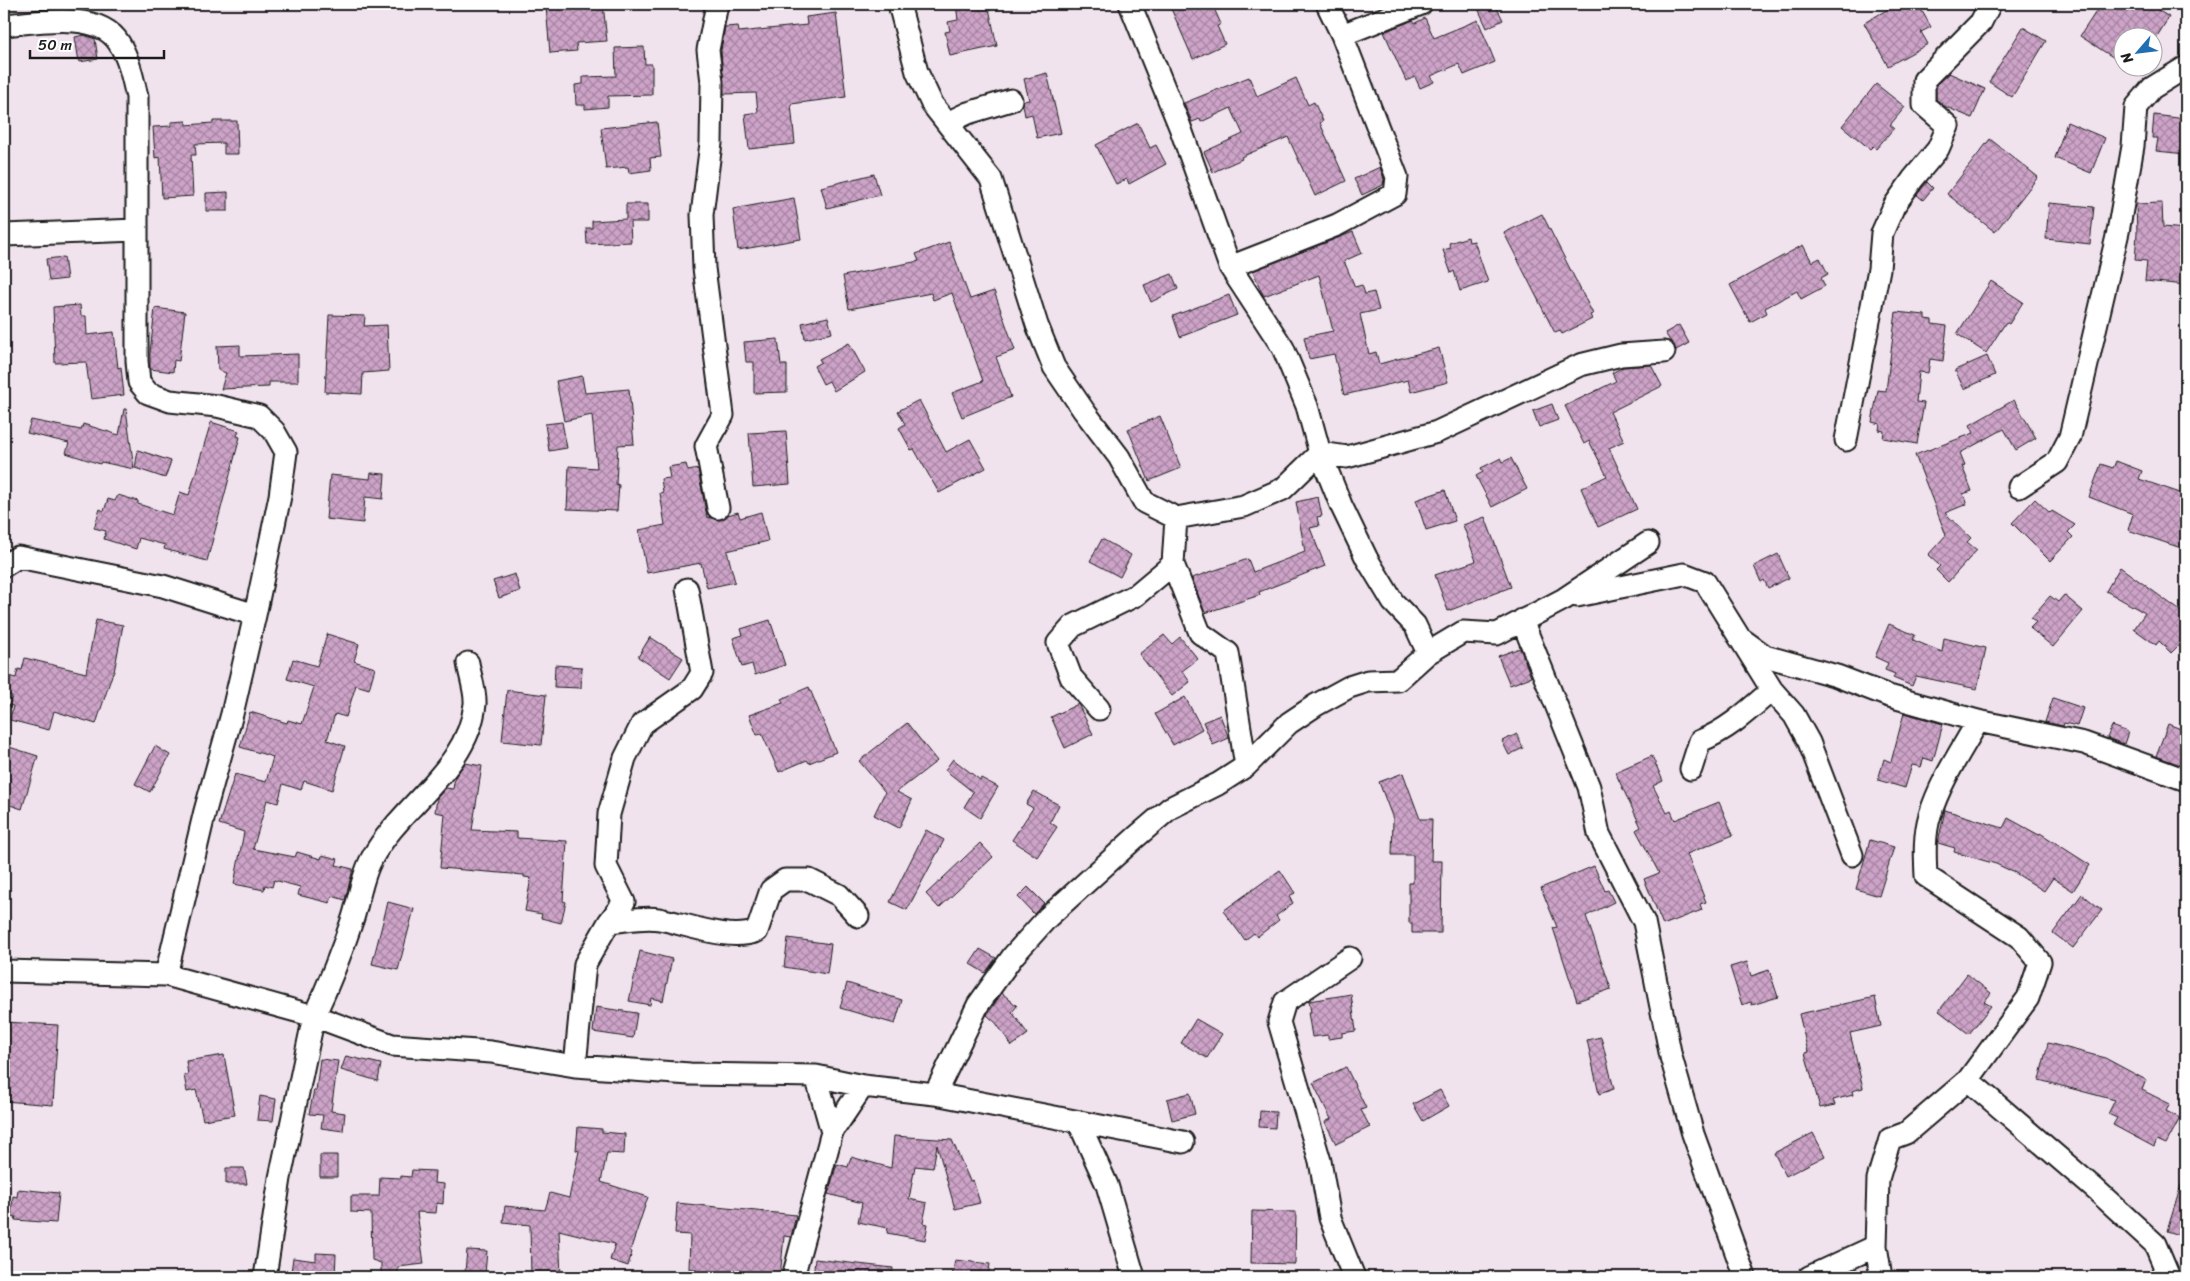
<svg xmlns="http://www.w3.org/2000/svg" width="2190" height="1281" font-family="Sriracha,sans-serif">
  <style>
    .building { fill: url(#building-cross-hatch); stroke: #1c1c1c }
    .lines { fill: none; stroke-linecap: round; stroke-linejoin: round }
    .street-casing { stroke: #1c1c1c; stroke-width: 25 }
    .street { stroke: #fff; stroke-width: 21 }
  </style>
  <defs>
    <pattern id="building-cross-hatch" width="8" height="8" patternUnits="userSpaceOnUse" patternTransform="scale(1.25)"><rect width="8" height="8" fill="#cda3c8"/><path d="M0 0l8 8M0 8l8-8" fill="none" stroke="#a684a2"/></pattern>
  </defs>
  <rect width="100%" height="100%" fill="#f0e3ee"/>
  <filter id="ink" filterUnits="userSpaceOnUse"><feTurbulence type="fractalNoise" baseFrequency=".02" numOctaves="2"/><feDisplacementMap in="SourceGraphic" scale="10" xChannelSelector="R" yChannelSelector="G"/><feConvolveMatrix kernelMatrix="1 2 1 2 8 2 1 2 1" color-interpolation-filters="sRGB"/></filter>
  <g filter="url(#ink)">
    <path class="building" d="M576,4H603L607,41L576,43L577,51L550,53L546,7Z
      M956,4H988L997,46L950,56L945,32L950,31L948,22L958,20Z
      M1169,4H1212L1221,24L1217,26L1225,44L1193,59Z
      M1476,4H1495L1503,20L1487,28Z
      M1897,4H1918L1931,27L1921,32L1928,44L1888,66L1864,23Z
      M2101,4H2148L2169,17L2156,38H2122V63L2080,36Z
      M836,13L846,97L791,104L795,144L749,149L745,114L758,112L756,93L724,94L721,50L725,27L738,26L739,32L807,25L806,17Z
      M1425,18L1434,38L1478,20L1495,62L1464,75L1459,64L1431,76L1434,82L1420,88L1415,77L1406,81L1384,32L1413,20L1415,23Z
      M2023,27L2046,41L2012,97L1989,82Z
      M84,35L95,39L98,59L79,62L75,37Z
      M644,47L645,64H652V95L608,96V107L585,109V105H576L575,85L583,84V77L616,76L615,48Z
      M1047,73L1061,133L1037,138L1032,114L1025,116L1023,104V101L1029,100L1024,79Z
      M1949,73L1985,89L1972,118L1944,106L1936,99V85Z
      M1249,77L1257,96L1296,78L1308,105L1314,102L1323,121L1320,123L1346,181L1315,196L1288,137L1241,157L1242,159L1213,172L1204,152L1243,134L1231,108L1201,122L1200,119L1192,122L1184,103Z
      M1876,84L1905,107L1890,125L1894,128L1876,149L1873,146L1870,149L1842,126Z
      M2154,115L2186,119V154L2156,151L2158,138H2152Z
      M186,121V125L213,123V121H237L238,154H224V143L195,144L196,155H191L193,196L162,198L160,157L155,158L153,127L171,126V122Z
      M657,122L661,157L650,158L651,170L629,173L628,167L606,169L601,128Z
      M2067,122L2105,138L2091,173L2055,158Z
      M1138,123L1150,148L1156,145L1166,164L1129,184L1127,179L1116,184L1096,145Z
      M1990,139L2038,177L1995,232L1947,194Z
      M1380,167L1384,179L1383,185L1362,195L1354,179Z
      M874,174L880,195L827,208L821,187Z
      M1927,182L1933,188L1923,200L1917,195Z
      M228,192V211H206V193Z
      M794,198L801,239L738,250L733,209Z
      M2049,203L2094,207L2090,244L2046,239Z
      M2162,203L2163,227L2186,229V285L2145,281L2147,261L2135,260L2137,233L2136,204Z
      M626,204H648V222H630L631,242L587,244L586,228H592V221L626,219Z
      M1542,214L1593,314L1590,315L1592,319L1562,334L1560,331L1555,333L1504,233Z
      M1353,232L1362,253L1344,261L1355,287L1362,285L1365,294L1374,292L1379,310L1360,314L1369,354L1376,352L1379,364L1439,348L1448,382L1411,392L1408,380L1344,395L1334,354L1309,359L1304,337L1333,331L1319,275L1264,296L1261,291L1253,271Z
      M1468,237L1469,242L1474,241L1488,282L1460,291L1454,271L1451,273L1443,250L1451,248L1449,243Z
      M949,242L970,299L994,291L1015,350L996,357L1011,397L962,417L952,393L983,381L952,293L933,300L931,293L849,309L843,276L919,261L916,254Z
      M1803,245L1812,262L1820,258L1828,274L1821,278L1825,286L1801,299L1797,291L1765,308L1767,313L1750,322L1730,285Z
      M64,257L67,279L49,281L46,259Z
      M1172,274L1178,289L1151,302L1144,285Z
      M1991,281L2023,302L2009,324L2006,322L1986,353L1957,334Z
      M1229,295L1237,315L1180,337L1173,316Z
      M80,305L81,316H86L87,335L114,332L118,368L121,367L124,395L91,399L86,362L55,363L53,307Z
      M155,308L185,312L179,361L174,360L173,372L150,369V353Z
      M1896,312L1925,315V319L1932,320V324L1947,326L1943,361L1930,359L1928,373L1919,372L1916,402L1924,403L1917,444L1883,438L1884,431L1879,430L1880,424L1872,422L1878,390L1886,391Z
      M329,315L365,316L364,326L387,325L389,371L363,373L362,394L325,392Z
      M828,317L832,333L805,339L802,323Z
      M1679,325L1689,343L1676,350L1665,333Z
      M778,339L781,365H787V392L754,393V362H746L744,342Z
      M849,343L865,372L834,391L829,381L823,384L814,366L821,362L819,359Z
      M240,345V356L298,354V382H269V387L221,389L226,373L218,370L217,346Z
      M1987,356L1995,375L1964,389L1955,370Z
      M1651,365L1662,386L1610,412L1624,441L1609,448L1637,509L1598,527L1581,488L1607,476L1589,441L1584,444L1565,406L1616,381L1612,373L1623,367Z
      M582,376L585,393L629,389L634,444L618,445L616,484L619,485L617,511L567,509L569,466L597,468L592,415L564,421L556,381Z
      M919,400L946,452L970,439L986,468L939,493L914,449L911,450L899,428L905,424L898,411Z
      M2014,400L2036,438L2016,450L2004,429L1960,453L1965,465L1962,466L1972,491L1963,494L1967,504L1945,513L1971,538L1967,542L1977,550L1948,582L1936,570L1940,566L1928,555L1946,535L1915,455L1974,433L1970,425Z
      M1552,404L1558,420L1539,427L1533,411Z
      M124,409H126L134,469L101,462L100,464L66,453L69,443L27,433L31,420L81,430L83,424L119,435Z
      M1160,416L1181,468L1149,481L1128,429Z
      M211,422L239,431L237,436L240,437L207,561L164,549L165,545L139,538L136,549L104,539L106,531L94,528L100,509L104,511L108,499L115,501L118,495L138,501V504L173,515L180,492L189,495Z
      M562,422L567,448L549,451L545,424Z
      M786,431L790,484L753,487L749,433Z
      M138,450L171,461L165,478L135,468Z
      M1501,458L1503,462L1511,458L1527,489L1492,507L1476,476L1483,472L1481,468Z
      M2116,461L2142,471L2139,479L2186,495L2182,509L2186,510V533L2181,548L2128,530L2133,514L2089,497L2101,464L2113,468Z
      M686,464L688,471L698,469L707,517L720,520L728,515L738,512L740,518L761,512L768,541L727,551L735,582L707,588L701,563L647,573L639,530L665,525L660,493L663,492L661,479L670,478L668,467Z
      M371,473L385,474L383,499L365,497L363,523L326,519L330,475L370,479Z
      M1445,490L1455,521L1426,530L1416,500Z
      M1318,497L1322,516L1317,517L1319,526L1310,528L1325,566L1259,592L1260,595L1205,613L1192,578L1248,559L1253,572L1305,552L1296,502Z
      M2035,499L2050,513L2052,511L2075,525L2068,532L2073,537L2050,561L2012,523Z
      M1485,517L1511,587L1448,611L1435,575L1476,561L1463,525Z
      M1102,539L1131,555L1120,577L1090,561Z
      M1778,554L1789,578L1768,588L1764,580L1761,582L1754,566Z
      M2120,567L2186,615V638L2171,653L2159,641L2156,645L2134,629L2145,613L2106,591Z
      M515,574L520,591L499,598L493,581Z
      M2064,595L2083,611L2053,647L2030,628L2036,622L2031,618L2050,596L2058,602Z
      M96,620L123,625L114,672H113L96,724L54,711L49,730L10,720L13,706L9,705L12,696L4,694L8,676L16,678L18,669L22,670L25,658L86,673Z
      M770,620L785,665L755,675L752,664L742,667L733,638L743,635L741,629Z
      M1889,624L1915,635L1913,640L1942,652L1944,638L1986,648L1977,689L1916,676L1912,686L1893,678L1895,674L1885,670L1888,663L1875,657Z
      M327,634L359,644L354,661L375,668L369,689L356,685L346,717L335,714L327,740L345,746L332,790L304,781L301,790L283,784L278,803L267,800L253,849L295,857L297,852L321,859L322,855L338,859L336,865L353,869L345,900L332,896L330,903L298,895L300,887L274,880L272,887L265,885L264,890L234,884L244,832L219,824L235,774L266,782L273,757L240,747L250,712L287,723L288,720L302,724L314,687L287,679L293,659L317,666Z
      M1164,635L1172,644L1180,637L1198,659L1182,671L1190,682L1172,696L1139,654Z
      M650,637L683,658L670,678L638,657Z
      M1520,648L1531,677L1510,685L1498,656Z
      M555,665L582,667L581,688L554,687Z
      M809,687L836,752L809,763L807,760L779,772L762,734L757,735L749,715L783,703L781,699Z
      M507,690L546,695L541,745L502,741Z
      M1185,697L1202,729L1173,745L1155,714Z
      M2053,698L2083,708L2077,726L2064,723L2063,726L2045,722Z
      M1078,704L1093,734L1065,748L1051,717Z
      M1904,713L1943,724L1933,761L1924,758L1921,767L1912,765L1905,788L1878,780L1884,759L1891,762Z
      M1220,715L1229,738L1213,745L1203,722Z
      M907,723L937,761L897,792L912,800L899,828L874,815L885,792L859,761Z
      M2168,724L2186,731V767L2156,756Z
      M2112,726L2128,732L2124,744L2107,738Z
      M1517,734L1523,748L1509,755L1502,741Z
      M6,746L38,756L22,809L4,803V754Z
      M155,746L170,755L150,792L135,784Z
      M1652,756L1663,781L1653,786L1667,813L1671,811L1675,820L1719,802L1733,835L1687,854L1706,902L1700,904L1702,910L1663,925L1644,879L1659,873L1636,830L1641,827L1615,772Z
      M953,759L980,780L981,778L998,787L980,818L964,807L973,792L945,770Z
      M465,763L482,766L472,830L517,832V838L567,841L563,901L566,902L561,923L541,918L542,914L525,911L531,878L524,877V875L440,868L445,814L435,812L437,798L446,788L453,789L455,777Z
      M1403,773L1420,819H1432L1431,861H1442L1441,933H1412V923H1409V883H1413V855H1392L1393,819L1379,782Z
      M1034,791L1059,805L1050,822L1057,827L1037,857L1012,840L1033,808L1026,804Z
      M1945,810L2003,828L2008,818L2039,835L2040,833L2090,865L2073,891L2053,878L2044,891L2009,869V870L1996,864L1954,852L1955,848L1938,843Z
      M926,830L944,840L907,910L890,902Z
      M1870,840L1894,847L1879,896L1856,889Z
      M980,843L993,857L939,908L926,894Z
      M1594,866L1605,891L1608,890L1614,902L1586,916L1611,989L1577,1001L1553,928L1557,927L1541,888Z
      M1280,870L1295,893L1289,896L1293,903L1276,916L1279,920L1257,937L1254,933L1245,940L1223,911Z
      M1028,887L1044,903L1034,914L1018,897Z
      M2082,894L2102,910L2073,948L2053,933Z
      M388,902L414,909L398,970L372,964Z
      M788,938L831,944L827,974L784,967Z
      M980,949L996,958L985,973L970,964Z
      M640,951L672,959L663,1001L651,998L650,1005L629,1001Z
      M1747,962L1751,976L1769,970L1778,997L1752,1005L1751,1002L1742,1005L1730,967Z
      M1967,974L1991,993L1984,1002L1991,1006L1969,1034L1939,1011Z
      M847,983L902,1000L895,1024L840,1008Z
      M1002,993L1017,1006L1012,1012L1028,1034L1012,1046L996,1023L987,1015Z
      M1351,994L1356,1031L1342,1033V1037L1328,1039V1035L1312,1037L1308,1012H1311L1309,1001Z
      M1875,997L1881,1026L1850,1033L1863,1088L1852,1091L1853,1095L1833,1100L1835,1105L1820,1108L1805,1053L1808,1052L1799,1014Z
      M596,1007L637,1013L633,1038L593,1032Z
      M1196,1019L1222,1034L1207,1058L1181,1043Z
      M4,1022L58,1025L53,1105L4,1101Z
      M1601,1037L1614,1089L1599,1094L1587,1040Z
      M2048,1043L2105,1058L2146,1080L2142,1090L2170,1104L2166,1111L2180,1118L2166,1144L2157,1140L2154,1147L2113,1125L2117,1118L2108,1114L2115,1100L2039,1080Z
      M224,1055L235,1115L203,1120L196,1090L187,1092L184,1075H188L186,1061Z
      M346,1056L381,1064L378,1081L341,1070Z
      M320,1059L338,1061L331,1111L345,1113L343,1131L321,1128L323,1115L309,1114L314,1090L316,1091Z
      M1346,1067L1366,1108L1361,1110L1370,1127L1336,1144L1325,1122L1331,1119L1313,1083Z
      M1440,1090L1449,1106L1423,1121L1413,1104Z
      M1190,1093L1195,1114L1172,1120L1167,1099Z
      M260,1096L276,1099L273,1121L257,1120Z
      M1260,1111L1276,1112L1275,1128L1259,1127Z
      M578,1127L602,1129V1132L625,1134L624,1154L607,1153L601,1182L648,1197L630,1251L632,1252L628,1266L610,1260L615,1244L559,1230L561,1277H531L530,1225L503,1222L505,1206L545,1210L550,1193L569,1198L579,1151L576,1150Z
      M1813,1133L1825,1156L1786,1176L1774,1153Z
      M894,1136L952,1140L970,1181L973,1180L980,1203L955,1209L937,1145L933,1168L915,1166L909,1199L927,1203L923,1223L928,1224L925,1240L887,1233L888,1228L858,1222L862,1203L828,1194L837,1164L848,1167L851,1157L891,1168Z
      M320,1155H337V1177H320Z
      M226,1168H244L247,1184H226Z
      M412,1170L435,1171L434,1183L444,1184L443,1204L437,1203L436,1213L417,1212L424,1264L398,1267V1277H381V1263L372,1260L371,1213L351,1212V1196H379L380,1177L401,1178V1176L411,1177Z
      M2183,1179L2186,1180V1237L2167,1231Z
      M18,1189L59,1193L56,1223L15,1220L16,1217L11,1216L13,1196L17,1197Z
      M677,1203L796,1215L791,1237L784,1236L780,1277L696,1276V1269H689L690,1235L675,1234Z
      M1252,1211L1296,1212L1295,1264L1251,1263Z
      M467,1250L487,1251L485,1274L465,1272Z
      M316,1253L336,1254L335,1277H315V1275L291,1272L293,1258L316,1261Z
      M815,1259L893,1268L892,1277H813Z
      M955,1260L990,1264L988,1277H952Z"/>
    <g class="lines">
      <g class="street-casing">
        <path id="street" d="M717,4L708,50L712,82L711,143L702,215L704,268L723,415L706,446L718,508
          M899,4L917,72L932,104L947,123L968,113L1011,100
          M1130,4L1180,127L1230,267L1283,348L1307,406L1320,453L1341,505L1367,559L1393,602L1415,625L1428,653L1463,632L1497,634L1564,599L1648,543
          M4,25C37,22 99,10 119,43C129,59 133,79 137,97V361L139,382L148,393L170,401L217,406L259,416L274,431L286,452L280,496L255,615L232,714L205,811L166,975
          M1342,35L1421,4
          M947,123L991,179L1037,325L1054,367L1084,411L1119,457L1144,502L1176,518L1244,506L1283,489L1320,453L1347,457L1437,432L1580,365L1621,355L1664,352
          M4,235L137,230
          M1230,267L1337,225L1395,194L1397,177L1342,35L1327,4
          M1846,440L1879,269L1882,233L1894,206L1913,179L1938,149L1948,126L1924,105V80L1981,22L1990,4
          M2019,487L2057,462L2070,437L2118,232L2133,146L2136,107L2152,88L2186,67
          M1173,564L1200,633L1228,653L1246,766
          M4,566L18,557L163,586L255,615
          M1577,596L1684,574L1705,582L1772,690C1749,710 1728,730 1700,741L1691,769
          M1522,620L1589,787L1599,834L1644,922L1671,1057L1693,1134L1745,1277
          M1740,638L1765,656L1837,676L1889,696L1978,721L2084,743L2186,780
          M468,663C470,676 476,692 475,704C468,770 400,805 371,860C362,877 359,899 353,918C342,951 329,984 314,1016L392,1045L491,1052L575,1066L690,1074L816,1076L863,1086L935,1094L1183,1142
          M1772,690L1794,715L1809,742L1852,855
          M1099,709L1071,677L1058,643L1073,626L1136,595L1173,564L1176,518
          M609,922C625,921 644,916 659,919C687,924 729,942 757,931L771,890L785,880H809L839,895L858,916
          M1350,958L1285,1002L1279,1022L1320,1161L1330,1218L1354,1277
          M4,971L166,975L314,1016L280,1178L265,1277
          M575,1066L585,964L609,922L624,902L606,866L609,814L625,758L642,724L692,689L702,673L687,589
          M816,1076L832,1132
          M1968,1080L2028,998L2040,962L2019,937L1926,876C1925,856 1924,834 1930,815C1940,782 1961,751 1978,721
          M935,1094L978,1005L1013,956L1048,917L1135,838L1170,808L1218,784L1246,766L1289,723L1316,705L1349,687L1368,681L1398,680L1428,653
          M1079,1123L1107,1185L1134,1277
          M1876,1246L1881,1277
          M793,1277L832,1132L863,1086
          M1809,1277L1876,1246L1878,1179L1890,1139L1906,1133L1968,1080L2095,1189L2155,1244L2169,1277"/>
      </g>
      <use href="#street" class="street"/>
    </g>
  </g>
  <rect width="2190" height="1281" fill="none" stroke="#fff" stroke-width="20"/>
  <rect x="10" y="10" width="2170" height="1261" fill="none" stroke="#1c1c1c" stroke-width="2" filter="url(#ink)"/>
  <g transform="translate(2138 52) rotate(242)"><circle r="24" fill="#ffffff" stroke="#a4a4a4"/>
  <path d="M0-4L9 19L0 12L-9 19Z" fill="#1f6fb2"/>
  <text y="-8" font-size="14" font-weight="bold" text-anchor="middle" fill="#1c1c1c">N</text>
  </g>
  <path d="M30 50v8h134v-8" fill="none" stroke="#1c1c1c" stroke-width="2.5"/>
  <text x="38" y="50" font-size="15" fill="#1c1c1c" stroke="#ffffff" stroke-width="4" paint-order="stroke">50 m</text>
</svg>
